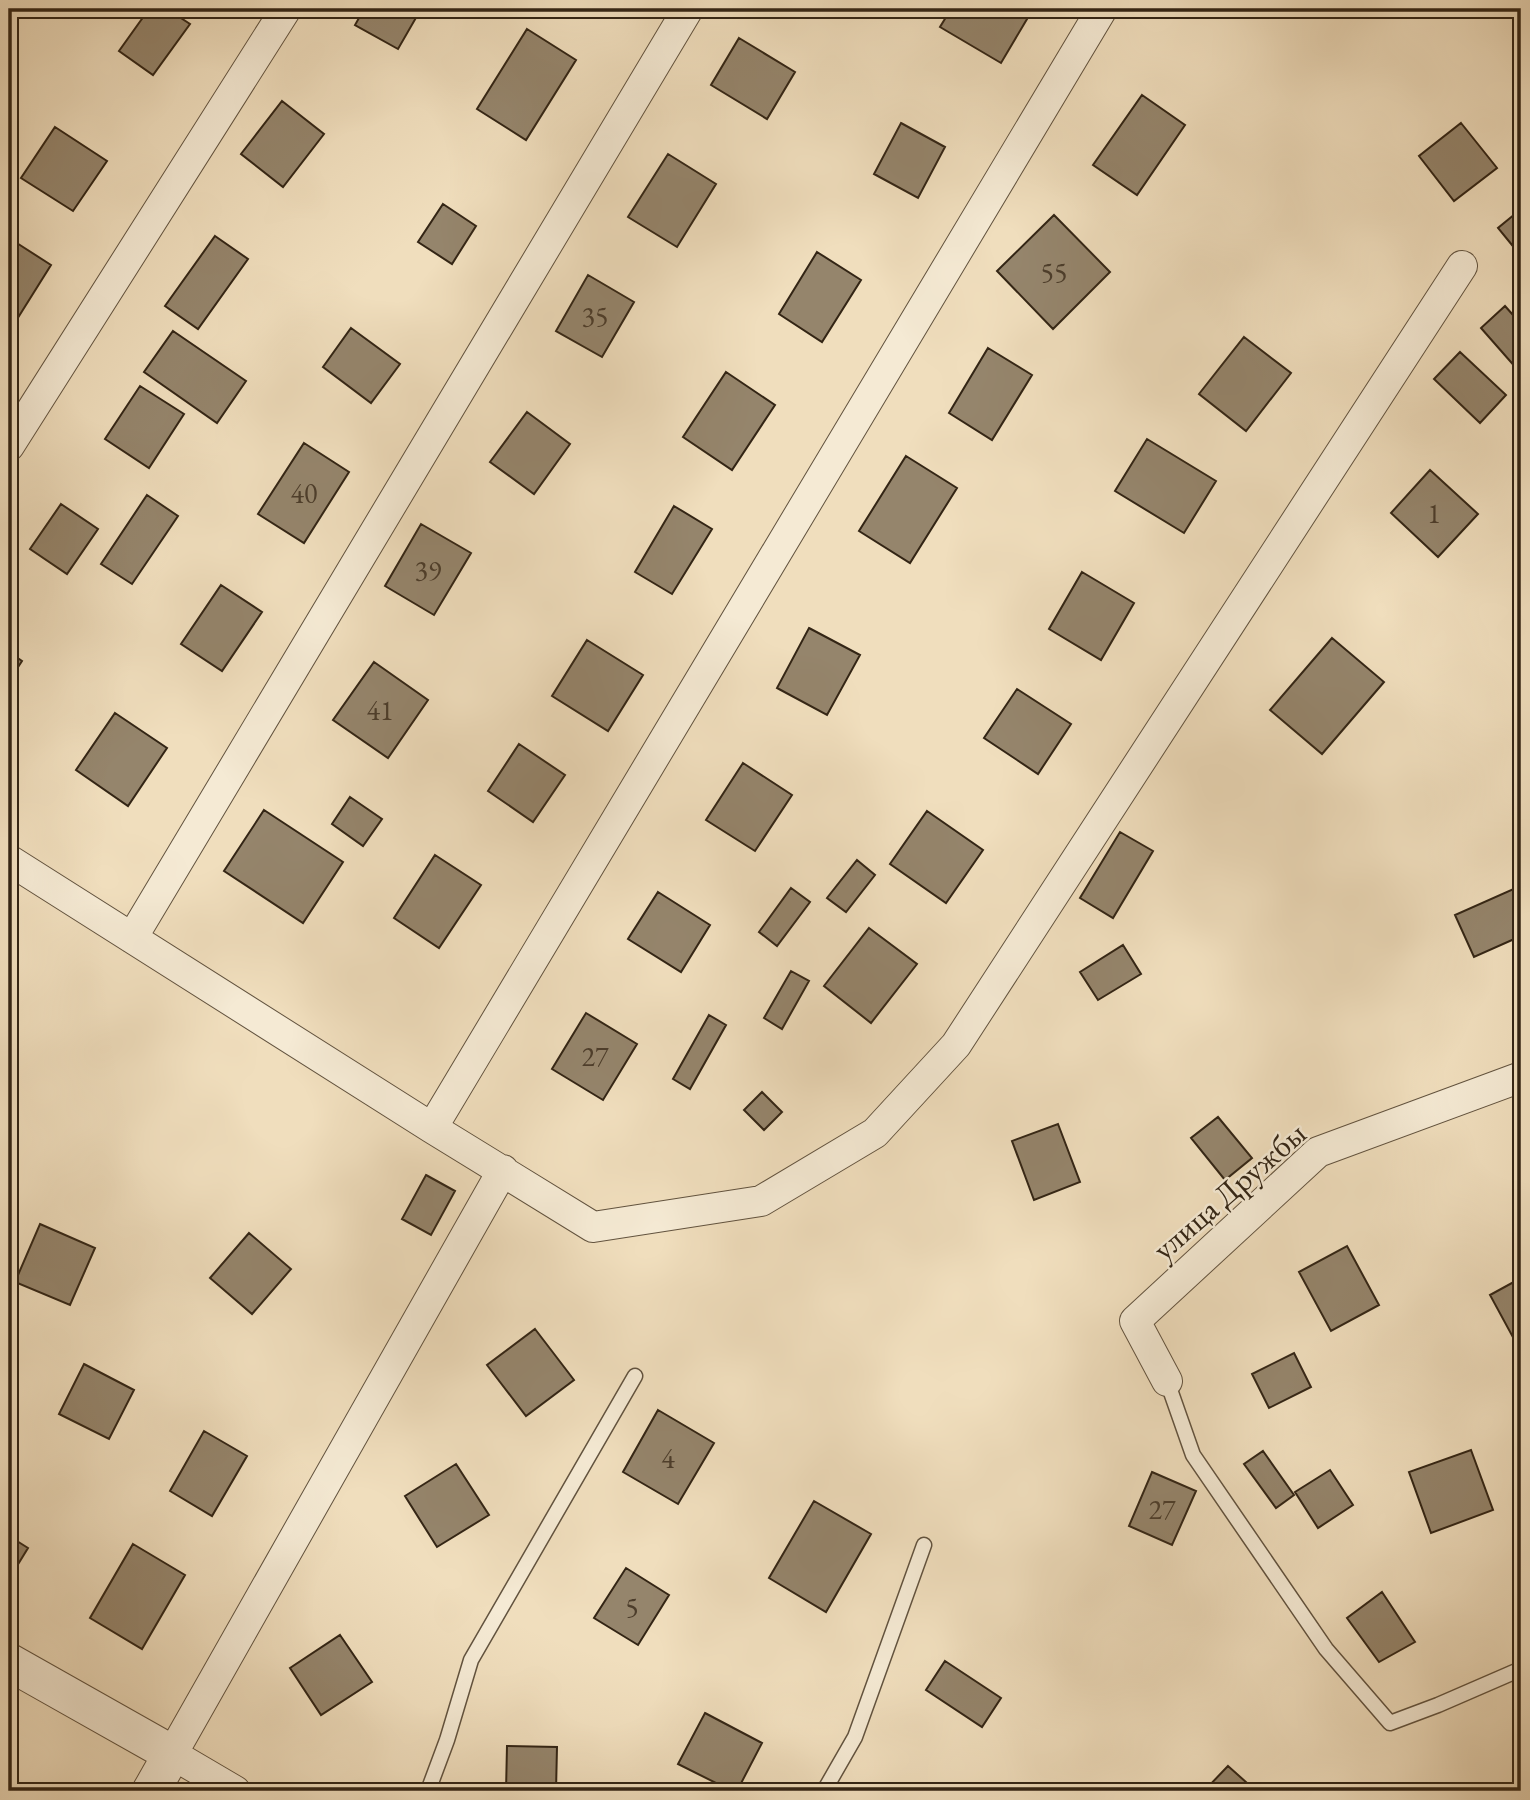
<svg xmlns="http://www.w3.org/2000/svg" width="1530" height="1800" font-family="'EB Garamond',serif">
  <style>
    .building { fill: #95856c; stroke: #332515; stroke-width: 2 }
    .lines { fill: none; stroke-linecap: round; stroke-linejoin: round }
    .service-casing { stroke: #62533f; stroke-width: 17 }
    .minor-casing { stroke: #62533f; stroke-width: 32 }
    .tertiary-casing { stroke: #62533f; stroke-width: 39 }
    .service { stroke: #f5ead4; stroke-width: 14 }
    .minor { stroke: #f5ead4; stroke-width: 30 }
    .tertiary { stroke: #f5ead4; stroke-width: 37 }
    .labels { text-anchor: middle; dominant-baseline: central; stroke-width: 5; stroke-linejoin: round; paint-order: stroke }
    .number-label { font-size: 28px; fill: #4c3d2b }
    .street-label { font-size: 32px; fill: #332515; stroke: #f5ead4 }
  </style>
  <rect width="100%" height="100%" fill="#f0debd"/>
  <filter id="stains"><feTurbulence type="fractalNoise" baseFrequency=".00286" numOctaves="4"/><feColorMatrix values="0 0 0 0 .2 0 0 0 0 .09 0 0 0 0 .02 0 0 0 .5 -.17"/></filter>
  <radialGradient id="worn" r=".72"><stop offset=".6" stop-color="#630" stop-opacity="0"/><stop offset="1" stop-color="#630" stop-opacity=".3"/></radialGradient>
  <path class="building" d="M149,9H167L190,24L153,75L119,51Z
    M364,9H421L398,49L355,25Z
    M951,9H1010L1027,19L1001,63L940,27Z
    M527,29L576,60L526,140L477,109Z
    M739,38L795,72L767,119L711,85Z
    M1142,95L1185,125L1137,195L1093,165Z
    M282,101L324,134L283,187L241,154Z
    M901,123L945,147L918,198L874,174Z
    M1461,123L1497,168L1454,201L1419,156Z
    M55,127L107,161L73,211L21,178Z
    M668,154L716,184L677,247L628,217Z
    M443,204L476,226L452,264L418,242Z
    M1521,209V238L1512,245L1498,228Z
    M1054,215L1110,272L1053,329L997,271Z
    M215,236L248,259L198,329L165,306Z
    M9,238L51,265L9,332Z
    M817,252L861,280L822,342L779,314Z
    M588,275L634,302L602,357L556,331Z
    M1505,306L1521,324V365L1517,369L1481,328Z
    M351,328L400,364L371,403L323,367Z
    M173,331L246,381L217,423L144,372Z
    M1244,337L1291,373L1246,431L1199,394Z
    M988,348L1032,375L992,440L949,413Z
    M1460,352L1506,395L1480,423L1434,379Z
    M726,372L775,405L732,470L683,437Z
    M140,386L184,414L149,468L105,439Z
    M527,412L570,444L534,494L490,462Z
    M1147,439L1216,481L1184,533L1115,491Z
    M304,443L349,472L304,543L258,514Z
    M906,456L957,488L910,563L859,531Z
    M1430,470L1478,514L1438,557L1391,513Z
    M147,495L178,516L132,584L101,564Z
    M61,504L98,529L67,574L30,549Z
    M674,506L712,529L672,594L635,572Z
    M421,524L471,553L434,615L385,586Z
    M1082,572L1134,603L1101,660L1049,629Z
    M221,585L262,612L222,671L181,644Z
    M809,628L860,655L827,715L777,688Z
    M1332,638L1384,682L1322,754L1270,710Z
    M587,640L643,675L608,731L552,696Z
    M9,652L22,661L9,681Z
    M374,662L428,700L388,758L333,720Z
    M1017,689L1071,724L1038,774L984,738Z
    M115,713L167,748L128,806L76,770Z
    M519,744L565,775L533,822L488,791Z
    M743,763L792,795L755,851L706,820Z
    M350,797L382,819L363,846L332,824Z
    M264,810L343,862L303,923L224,871Z
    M927,811L983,850L946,903L890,864Z
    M1120,832L1153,851L1113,918L1080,898Z
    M435,855L481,885L439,948L394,918Z
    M857,860L875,875L846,912L827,898Z
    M1518,887L1521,893V936L1474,957L1455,915Z
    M791,888L810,902L777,946L759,932Z
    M658,892L710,925L681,972L628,939Z
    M869,928L917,964L871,1023L824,986Z
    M1123,945L1141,974L1098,1000L1080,972Z
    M791,971L809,981L782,1029L764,1018Z
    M586,1013L637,1044L603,1100L552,1069Z
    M709,1015L726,1025L690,1089L673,1079Z
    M762,1092L782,1112L764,1130L744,1110Z
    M1218,1117L1252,1158L1225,1180L1191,1138Z
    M1058,1124L1080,1182L1034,1200L1012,1141Z
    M426,1175L455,1191L431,1235L402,1219Z
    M40,1224L95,1248L70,1305L15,1282Z
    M249,1233L291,1269L252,1314L210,1278Z
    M1347,1246L1379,1305L1331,1331L1299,1272Z
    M1521,1278V1338L1515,1341L1490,1295Z
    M535,1329L574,1380L526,1416L487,1365Z
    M1294,1353L1311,1387L1269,1408L1252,1374Z
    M84,1364L134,1390L109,1439L59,1414Z
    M658,1410L714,1443L678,1504L623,1472Z
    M204,1431L247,1456L212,1516L170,1491Z
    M1471,1450L1493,1510L1431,1533L1409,1472Z
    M1263,1451L1294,1495L1276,1508L1244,1464Z
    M456,1464L489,1515L437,1547L405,1496Z
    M1330,1470L1353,1505L1318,1528L1295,1492Z
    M1152,1472L1196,1491L1172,1545L1129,1526Z
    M814,1501L871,1534L826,1612L769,1578Z
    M9,1536L28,1548L9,1579Z
    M133,1544L185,1575L142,1649L90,1618Z
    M626,1568L669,1595L638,1645L594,1618Z
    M1382,1592L1415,1642L1379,1662L1347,1618Z
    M340,1635L372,1682L321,1715L290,1668Z
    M945,1661L1001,1698L982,1727L926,1690Z
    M705,1713L762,1743L737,1791H732L678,1764Z
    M507,1746L557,1747L556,1791H506Z
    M1228,1766L1256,1791H1204Z"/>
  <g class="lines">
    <g class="service-casing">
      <path id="service" d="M1167,1381L1193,1455L1326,1649L1390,1723L1438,1705L1521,1669
        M428,1791L447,1740L471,1660L635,1376
        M824,1791L855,1737L924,1545"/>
    </g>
    <g class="minor-casing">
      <path id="minor" d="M9,446L286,9
        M9,860L432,1128L593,1227L761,1201L875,1133L956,1045L1462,266
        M132,938L688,9
        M432,1128L1102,9
        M1167,1381L1135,1321L1318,1152L1521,1077
        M235,1791L172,1754L503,1170"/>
    </g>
    <g class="tertiary-casing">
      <path id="tertiary" d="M9,1662L172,1754L151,1791"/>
    </g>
    <use href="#service" class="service"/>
    <use href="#minor" class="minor"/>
    <use href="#tertiary" class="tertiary"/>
  </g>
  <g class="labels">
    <g class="number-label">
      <text x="1054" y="272">55</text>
      <text x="595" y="316">35</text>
      <text x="304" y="493">40</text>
      <text x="1434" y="513">1</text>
      <text x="428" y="570">39</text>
      <text x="380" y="710">41</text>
      <text x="595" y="1056">27</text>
      <text x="668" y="1458">4</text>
      <text x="1162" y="1509">27</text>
      <text x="632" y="1607">5</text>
    </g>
    <g class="street-label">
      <text transform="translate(1229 1191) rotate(-41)">улица Дружбы</text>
    </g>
  </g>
  <rect width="1530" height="1800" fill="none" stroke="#f0debd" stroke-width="35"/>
  <rect x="10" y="10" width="1509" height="1779" fill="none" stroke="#332515" stroke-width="3.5"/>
  <rect x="18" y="18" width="1495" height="1765" fill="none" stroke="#332515" stroke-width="2"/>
  <rect width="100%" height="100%" filter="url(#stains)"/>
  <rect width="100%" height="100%" fill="url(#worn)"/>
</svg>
